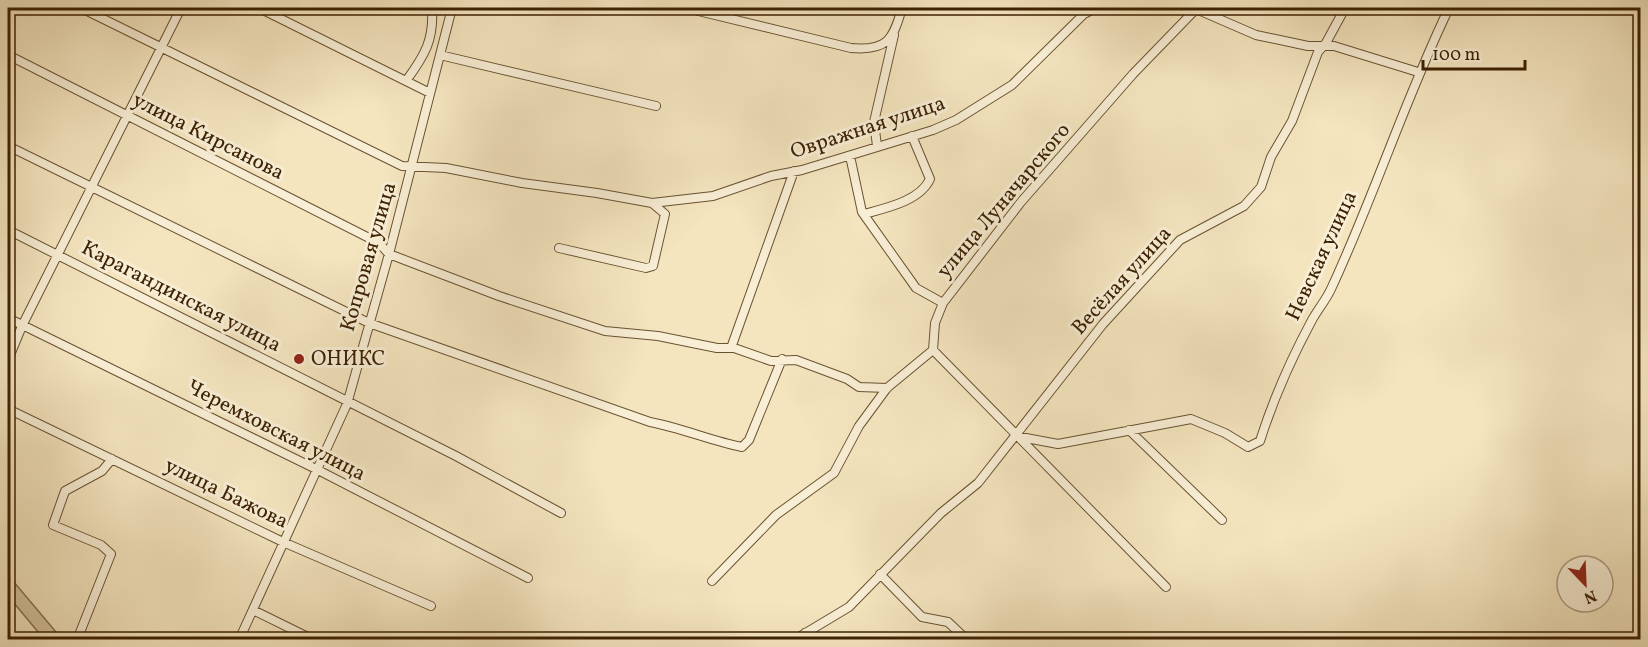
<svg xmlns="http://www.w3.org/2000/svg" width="1648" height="647" font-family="Vollkorn,serif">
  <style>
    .green { fill: #d5c49f; stroke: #887250; stroke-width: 1.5 }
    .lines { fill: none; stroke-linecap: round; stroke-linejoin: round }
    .minor-casing { stroke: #6a5231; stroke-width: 10 }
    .minor { stroke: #f8eed5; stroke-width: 8 }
    .poi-dot { fill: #8f2418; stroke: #f8eed5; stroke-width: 2 }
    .labels { text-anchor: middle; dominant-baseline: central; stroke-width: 6; stroke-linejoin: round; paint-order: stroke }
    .street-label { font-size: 21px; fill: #3c2102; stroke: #f8eed5 }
    .poi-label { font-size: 21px; fill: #3c2102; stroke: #f8eed5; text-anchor: start }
  </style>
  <rect width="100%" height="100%" fill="#f4e5bf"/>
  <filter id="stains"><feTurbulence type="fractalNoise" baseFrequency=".00333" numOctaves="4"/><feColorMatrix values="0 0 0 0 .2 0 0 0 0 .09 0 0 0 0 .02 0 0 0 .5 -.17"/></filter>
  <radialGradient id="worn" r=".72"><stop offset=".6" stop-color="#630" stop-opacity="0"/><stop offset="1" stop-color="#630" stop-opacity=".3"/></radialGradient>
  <path class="green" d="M8,575L61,638L60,639H44L8,596Z"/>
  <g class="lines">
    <g class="minor-casing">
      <path id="minor" d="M81,8L402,166L446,168L522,183L597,193L652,203L665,214L653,266L646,268L559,248
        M259,8L430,93
        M686,8L851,48C887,51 893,40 902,8
        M1179,8L1196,9L1256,35L1308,46H1334L1418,72
        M8,55L379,243L389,254L499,296L605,331L658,336L717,348H734L771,361L796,360L847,379L859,387L887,388
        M440,55L656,106
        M406,81C425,55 434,40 432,8
        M8,146L369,323L650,422C682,428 711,441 742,447L749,440L782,359
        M877,146L874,122L894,35
        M850,156L862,212L916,288L943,303
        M652,203L713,196L771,176L802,170L933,130L956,120L1012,85L1084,14L1096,8
        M864,214C886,208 920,201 930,179L912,136
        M8,230L456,456L561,513
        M8,318L316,469L528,578
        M731,348L794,171
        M933,350L1166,587
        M8,360L22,326L181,8
        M8,409L283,542L431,606
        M1129,430L1222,520
        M1015,436L1058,444L1191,419L1225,433L1248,447L1260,441C1273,400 1291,359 1312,320C1318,309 1326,300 1331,289C1374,197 1405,99 1449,8
        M880,574L922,617L948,622L967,640
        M712,581L776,515L834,473L859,426L887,388L933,350L935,323L943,303L1021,202L1133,74L1197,8
        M253,610L314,640
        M805,633L816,640
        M77,640L111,554L101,545L53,525L65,491L102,471L112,459
        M239,640L347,404L389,254L452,8
        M794,640L849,607L941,513L978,483L1103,324L1180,240L1244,206L1261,187L1271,157L1292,121L1318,52L1326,43L1345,8"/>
    </g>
    <use href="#minor" class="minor"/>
  </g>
  <circle class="poi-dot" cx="299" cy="359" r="6"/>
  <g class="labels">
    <g class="street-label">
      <text transform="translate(868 128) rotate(-18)">Овражная улица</text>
      <text transform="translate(208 137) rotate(27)">улица Кирсанова</text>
      <text transform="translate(1004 201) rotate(-50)">улица Луначарского</text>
      <text transform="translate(1322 256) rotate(-65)">Невская улица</text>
      <text transform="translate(369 257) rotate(-74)">Копровая улица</text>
      <text transform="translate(1122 281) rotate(-48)">Весёлая улица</text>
      <text transform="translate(181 297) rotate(27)">Карагандинская улица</text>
      <text transform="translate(276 431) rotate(27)">Черемховская улица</text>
      <text transform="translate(226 494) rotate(26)">улица Бажова</text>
    </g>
    <g class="poi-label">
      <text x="311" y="359">ОНИКС</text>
    </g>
  </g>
  <rect width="1648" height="647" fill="none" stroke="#f4e5bf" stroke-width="30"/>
  <rect x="9" y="9" width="1630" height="629" fill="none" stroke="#3c2102" stroke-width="3"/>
  <rect x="15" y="15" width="1618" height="617" fill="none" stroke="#3c2102" stroke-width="1.5"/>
  <g transform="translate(1585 584) rotate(157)"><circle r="28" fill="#f8eed5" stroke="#ad9c81" stroke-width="1.5"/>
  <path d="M0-4.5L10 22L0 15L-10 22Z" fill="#8f2418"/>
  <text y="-9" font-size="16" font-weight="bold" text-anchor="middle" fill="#3c2102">N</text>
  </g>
  <path d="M1423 60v9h102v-9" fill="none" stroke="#3c2102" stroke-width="3"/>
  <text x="1432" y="60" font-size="18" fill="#3c2102" stroke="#f8eed5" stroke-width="4.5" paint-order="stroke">100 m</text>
  <rect width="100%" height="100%" filter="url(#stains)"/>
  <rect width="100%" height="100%" fill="url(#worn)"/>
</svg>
